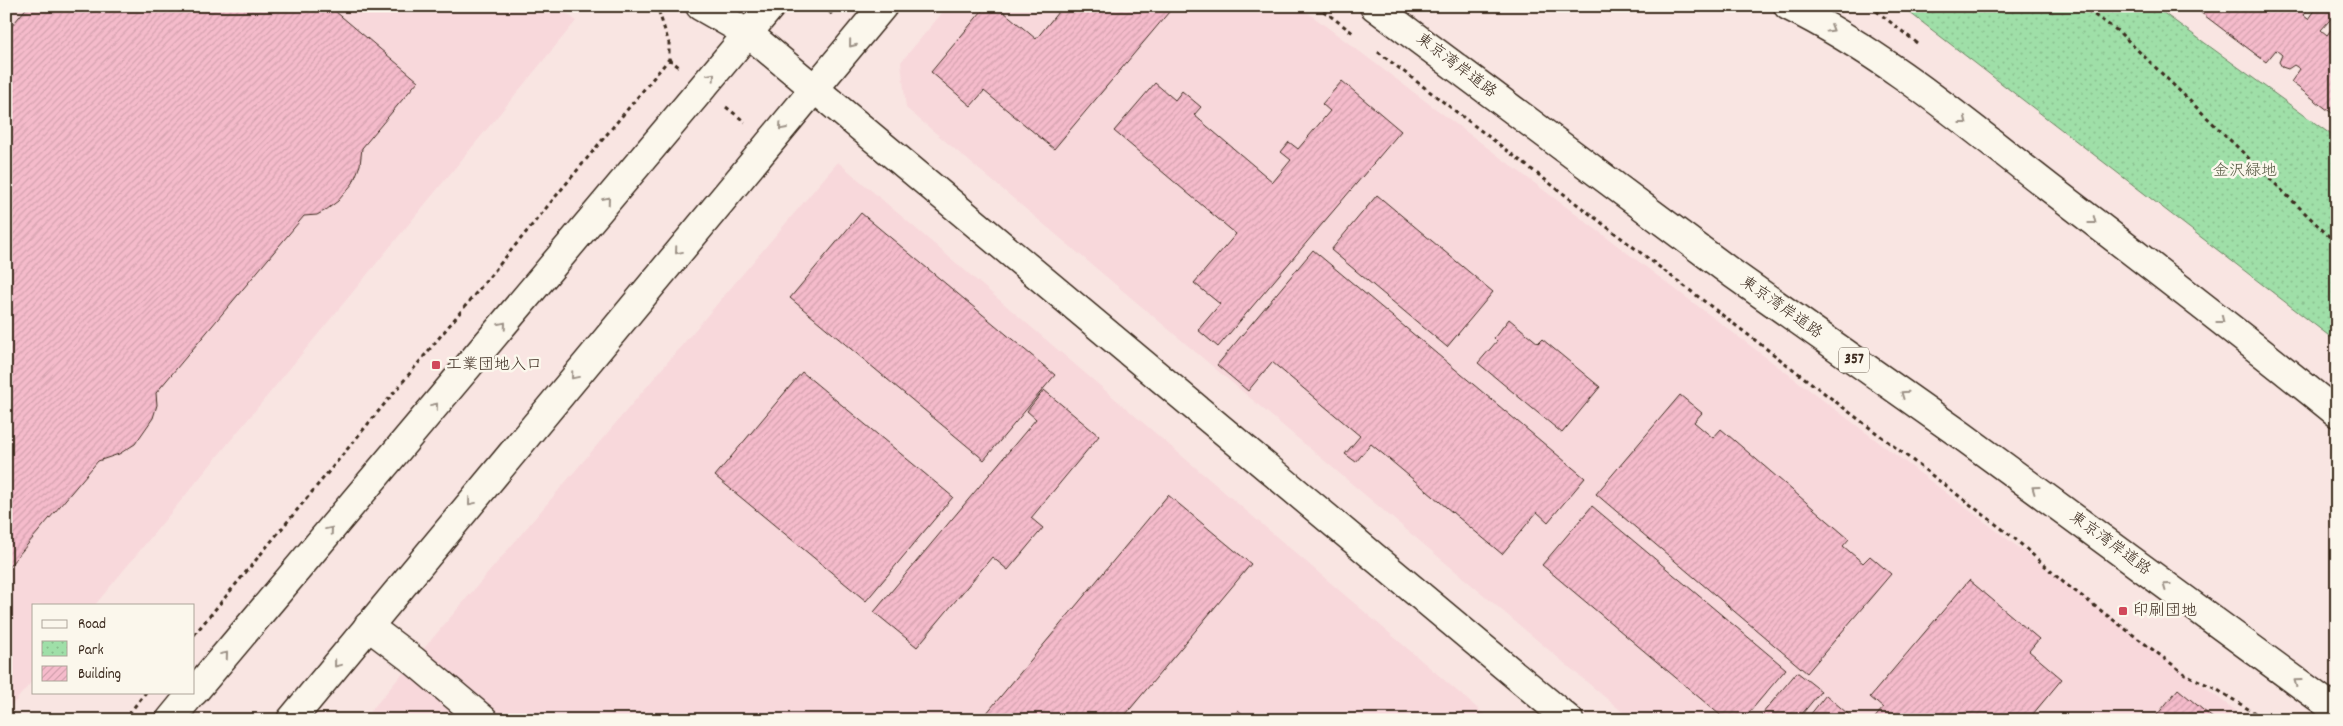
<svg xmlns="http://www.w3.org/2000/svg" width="2343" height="726" font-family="Dekko,'Klee One',sans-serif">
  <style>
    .built { fill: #f8d8db }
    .park { fill: url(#park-dots); stroke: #6d8463 }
    .building { fill: url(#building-hatch); stroke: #3b2a1e }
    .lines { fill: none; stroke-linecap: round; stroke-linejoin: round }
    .street-casing { stroke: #3b2a1e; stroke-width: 31 }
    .secondary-casing { stroke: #3b2a1e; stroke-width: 31 }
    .highway-casing { stroke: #3b2a1e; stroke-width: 31 }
    .path { stroke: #3b2a1e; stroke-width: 3; stroke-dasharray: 4 4; stroke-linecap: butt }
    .street { stroke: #fbf7ec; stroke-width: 28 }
    .secondary { stroke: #fbf7ec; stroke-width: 28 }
    .highway { stroke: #fbf7ec; stroke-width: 28 }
    .oneway { stroke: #9b9085 }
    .poi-dot { fill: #d1495b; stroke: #fbf7ec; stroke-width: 2 }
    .labels { text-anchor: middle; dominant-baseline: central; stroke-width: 5; stroke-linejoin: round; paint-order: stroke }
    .shield { fill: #fbf7ec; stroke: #75685c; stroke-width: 1 }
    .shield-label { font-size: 15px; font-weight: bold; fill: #3b2a1e }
    .street-label { font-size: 16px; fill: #3b2a1e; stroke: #fbf7ec }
    .park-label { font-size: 16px; fill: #545740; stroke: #fbf7ec }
    .poi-label { font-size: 16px; fill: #3b2a1e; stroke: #fbf7ec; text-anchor: start }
  </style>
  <defs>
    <pattern id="park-dots" width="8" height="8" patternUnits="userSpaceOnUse" patternTransform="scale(1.25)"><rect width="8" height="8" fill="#9fdfa8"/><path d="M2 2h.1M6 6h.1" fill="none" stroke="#8ac090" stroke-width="1.8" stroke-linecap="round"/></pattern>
    <pattern id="building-hatch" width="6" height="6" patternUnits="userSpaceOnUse" patternTransform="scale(1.25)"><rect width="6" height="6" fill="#f5bbcb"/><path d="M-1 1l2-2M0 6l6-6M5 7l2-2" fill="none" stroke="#d3a1ae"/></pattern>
  </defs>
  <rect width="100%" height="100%" fill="#f9e5e2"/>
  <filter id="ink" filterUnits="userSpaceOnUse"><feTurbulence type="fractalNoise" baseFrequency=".02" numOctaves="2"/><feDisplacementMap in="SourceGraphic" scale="10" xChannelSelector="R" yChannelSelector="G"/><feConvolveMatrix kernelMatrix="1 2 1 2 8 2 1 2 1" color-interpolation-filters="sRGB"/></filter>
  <g filter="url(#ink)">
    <path class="built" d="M6,6H559L576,21L95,605H34V679L6,712Z
      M948,6H1299L2248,720H1632L906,108L901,62Z
      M838,162L1491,720H363Z"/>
    <path class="park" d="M1901,6H2154L2337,139V342Z"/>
    <path class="building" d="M28,6H329L418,81L362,148L360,165L353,183L338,201L326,210L317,215L304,216L156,393L157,405L153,418L135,444L119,454L98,461L6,570V33Z
      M986,6H997L1036,39L1063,6H1174L1054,149L984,91L971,106L931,72Z
      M2192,6H2310L2303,15L2308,19L2317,6H2337V12L2321,30L2327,35L2337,22V117L2291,82L2300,69L2294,65L2288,69L2282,67L2279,62L2282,55L2276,50L2266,62Z
      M1342,81L1401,131L1218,347L1198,330L1220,304L1194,283L1236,234L1114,131L1155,83L1175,100L1182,91L1201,107L1194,115L1273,182L1291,160L1281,152L1289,142L1298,149L1330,111L1322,104Z
      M1377,195L1493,292L1447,347L1331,250Z
      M861,213L1055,375L984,460L790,298Z
      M1313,250L1585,478L1548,522L1537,512L1502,554L1371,444L1356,462L1345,454L1360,436L1272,362L1248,391L1217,365Z
      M1509,319L1538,343L1542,339L1600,387L1562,433L1478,363L1497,341L1494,338Z
      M802,372L953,497L866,601L715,476Z
      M1044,390L1099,436L1031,518L1043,528L1008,570L992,557L917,647L874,612L1036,419L1027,411Z
      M1680,395L1702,413L1694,422L1713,438L1721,429L1849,539L1843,546L1863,563L1870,556L1891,574L1807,673L1596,494Z
      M1168,495L1251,564L1121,720H981Z
      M1592,506L1786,669L1743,720H1726L1542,565Z
      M1969,580L2039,639L2029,651L2062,679L2028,720H1873L1883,708L1870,697Z
      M1797,672L1821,691L1797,720H1757Z
      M2178,689L2215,720H2153Z
      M1826,695L1855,720H1806Z
      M1238,710L1250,720H1230Z"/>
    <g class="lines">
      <g class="street-casing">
        <path id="street" d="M368,626L413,660L484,720"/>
      </g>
      <g class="secondary-casing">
        <path id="secondary" d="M700,6L749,34L1569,720
          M194,692L771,6
          M170,720L193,692
          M291,720L883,6"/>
      </g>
      <g class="highway-casing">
        <path id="highway" d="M1374,6L1733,274L1961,435L2337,711
          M1788,6C1884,53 1967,124 2051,189C2147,263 2243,336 2337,413"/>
      </g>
      <path class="path" d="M823,6L834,16
        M1317,6L1353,33
        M1870,6L1917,43
        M2081,6L2118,31L2337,244
        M1378,52L2014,538L2063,582L2185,674L2216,689L2266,720
        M669,59L679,67
        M726,107L745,122
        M194,635L669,59V43L657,6
        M124,720L146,692"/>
      <use href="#street" class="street"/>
      <use href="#secondary" class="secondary"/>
      <use href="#highway" class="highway"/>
    </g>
    <defs><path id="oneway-chevron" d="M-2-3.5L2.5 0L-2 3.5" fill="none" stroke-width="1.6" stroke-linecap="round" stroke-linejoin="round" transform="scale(1.25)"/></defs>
    <g class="oneway">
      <use href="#oneway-chevron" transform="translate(1831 29) rotate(31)"/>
      <use href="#oneway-chevron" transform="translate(852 44) rotate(129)"/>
      <use href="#oneway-chevron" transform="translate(712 76) rotate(-49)"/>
      <use href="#oneway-chevron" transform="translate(1964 121) rotate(38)"/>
      <use href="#oneway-chevron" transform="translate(782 127) rotate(131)"/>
      <use href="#oneway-chevron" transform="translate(607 200) rotate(-50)"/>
      <use href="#oneway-chevron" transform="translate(2093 221) rotate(38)"/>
      <use href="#oneway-chevron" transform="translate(678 251) rotate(130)"/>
      <use href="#oneway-chevron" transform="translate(2221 320) rotate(38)"/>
      <use href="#oneway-chevron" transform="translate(503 325) rotate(-50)"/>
      <use href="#oneway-chevron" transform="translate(574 376) rotate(130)"/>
      <use href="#oneway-chevron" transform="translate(1904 394) rotate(-145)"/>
      <use href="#oneway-chevron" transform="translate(435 406) rotate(-50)"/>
      <use href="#oneway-chevron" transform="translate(2035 489) rotate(-144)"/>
      <use href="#oneway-chevron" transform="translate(471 502) rotate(130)"/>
      <use href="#oneway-chevron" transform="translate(330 530) rotate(-50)"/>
      <use href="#oneway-chevron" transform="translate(2166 586) rotate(-144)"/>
      <use href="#oneway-chevron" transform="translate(225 655) rotate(-50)"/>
      <use href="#oneway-chevron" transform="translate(337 664) rotate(129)"/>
      <use href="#oneway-chevron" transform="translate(2297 682) rotate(-144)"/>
    </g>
  </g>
  <g class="poi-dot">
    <rect x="431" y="360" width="10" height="10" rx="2.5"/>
    <rect x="2118" y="606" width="10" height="10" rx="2.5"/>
  </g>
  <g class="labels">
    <rect class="shield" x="1839" y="347.5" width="30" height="25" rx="4"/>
    <g class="shield-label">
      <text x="1854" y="360">357</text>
    </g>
    <g class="street-label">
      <text transform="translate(1456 66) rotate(37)">東京湾岸道路</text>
      <text transform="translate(1781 308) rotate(35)">東京湾岸道路</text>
      <text transform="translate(2110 544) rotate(36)">東京湾岸道路</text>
    </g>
    <g class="park-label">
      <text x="2245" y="171">金沢緑地</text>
    </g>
    <g class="poi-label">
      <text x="446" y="365">工業団地入口</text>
      <text x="2133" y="611">印刷団地</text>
    </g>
  </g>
  <rect width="2343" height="726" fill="none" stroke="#fbf7ec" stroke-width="25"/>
  <rect x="12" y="12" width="2318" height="701" fill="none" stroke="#3b2a1e" stroke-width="2" filter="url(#ink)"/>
  <rect x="32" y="604" width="162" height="90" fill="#fbf7ec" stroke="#aea59a"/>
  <rect x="42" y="620" width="25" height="8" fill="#fbf7ec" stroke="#aea59a"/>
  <text x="78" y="628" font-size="15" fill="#3b2a1e">Road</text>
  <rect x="42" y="641" width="25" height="15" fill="url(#park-dots)" stroke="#aea59a"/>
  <text x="78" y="654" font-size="15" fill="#3b2a1e">Park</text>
  <rect x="42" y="666" width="25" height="15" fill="url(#building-hatch)" stroke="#aea59a"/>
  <text x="78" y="678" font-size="15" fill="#3b2a1e">Building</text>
</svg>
